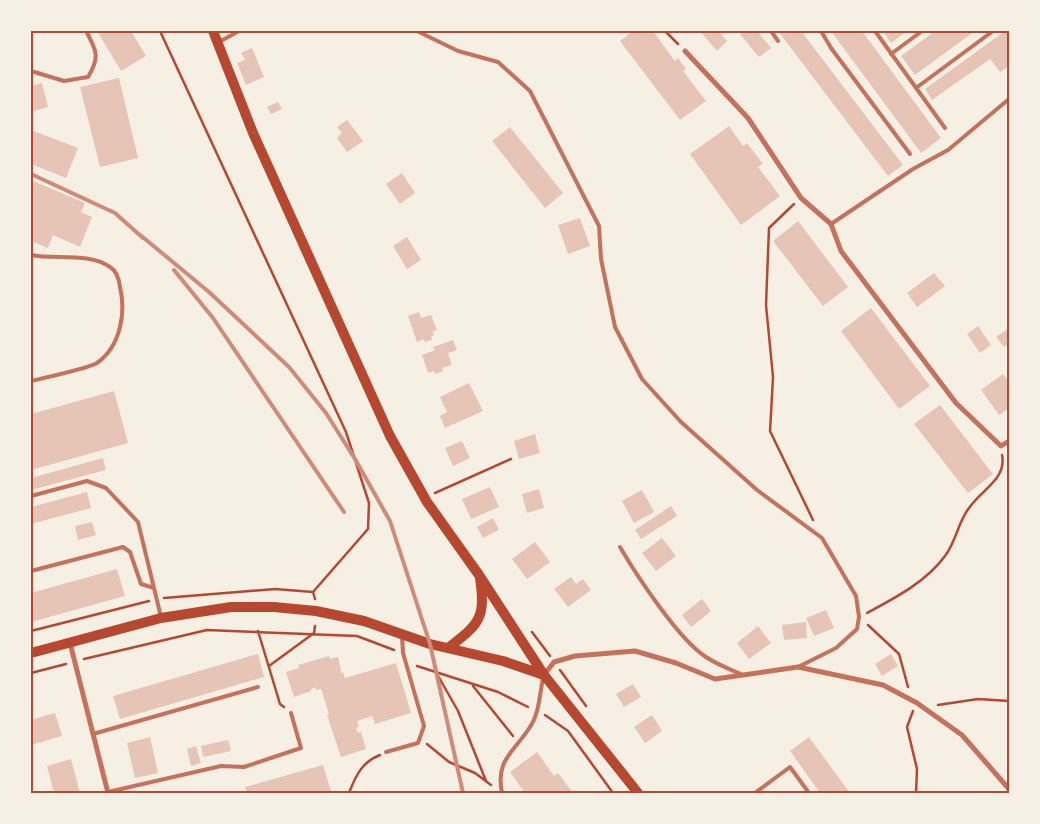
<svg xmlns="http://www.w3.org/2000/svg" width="1040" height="824" font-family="Barlow,sans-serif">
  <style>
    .building { fill: #e6c5b7 }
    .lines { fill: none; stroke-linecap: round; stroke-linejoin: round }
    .path { stroke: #b5482f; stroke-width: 2.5 }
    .service { stroke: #c5725c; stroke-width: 4 }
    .minor { stroke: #c5725c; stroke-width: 5 }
    .secondary { stroke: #b5482f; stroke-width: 10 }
    .rail { stroke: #cf8b77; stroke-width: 4 }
    .neatline { fill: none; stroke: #b5482f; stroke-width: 2 }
  </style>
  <rect width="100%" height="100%" fill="#f6efe4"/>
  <path class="building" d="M97,31H131L146,56L121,71Z
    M633,31H653L675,61L678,58L686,69L683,71L706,101L680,120L620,41Z
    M700,31H719L727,41L717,51Z
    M744,31H757L771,48L759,57L740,34Z
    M778,31H801L903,165L888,176Z
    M831,31H862L941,138L921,153Z
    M883,31H907L891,43Z
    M935,31H975L915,75L901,56Z
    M1005,31H1009V66L1000,72L990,59L932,100L925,89Z
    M252,48L264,77L246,85L237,63L245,60L241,53Z
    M119,78L138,158L100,167L80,87Z
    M42,83L48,107L31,112V86Z
    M278,102L282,109L271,114L267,107Z
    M347,120L363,141L347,152L337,138L342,133L337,127Z
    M729,126L743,146L747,143L763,164L758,167L780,196L741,225L690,154Z
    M510,127L563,193L545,208L492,141Z
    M31,130L78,148L66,178L31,164Z
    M402,173L415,193L400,204L386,184Z
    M31,180L85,203L81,212L92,217L80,247L53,235L48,248L31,241Z
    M580,218L590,246L568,254L558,225Z
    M798,221L848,287L823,306L773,241Z
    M407,237L421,260L407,269L393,246Z
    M934,273L945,286L917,307L907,293Z
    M871,308L930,386L899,409L841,331Z
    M419,312L421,318L431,315L437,330L433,331L434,335L431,337L432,340L425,342L424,339L417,342L408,316Z
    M978,326L991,345L980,353L967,334Z
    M1009,328V344L1004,347L996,337Z
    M453,340L457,350L448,353L452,365L442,368L443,371L435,374L434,371L428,373L422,355L435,350L433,347Z
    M1003,374L1009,382V408L999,415L981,390Z
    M469,383L483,411L445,428L440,416L447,412L440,397Z
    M114,391L128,443L31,470V414Z
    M940,405L993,474L968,493L914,424Z
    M535,434L540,453L519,459L514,441Z
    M462,441L470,458L453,466L445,448Z
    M103,458L106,470L31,490V478Z
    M490,487L499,507L471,519L462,499Z
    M539,489L544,508L527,513L522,494Z
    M642,490L654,512L634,523L622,501Z
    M87,492L91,508L31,524V507Z
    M671,506L677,516L641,539L635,530Z
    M493,518L499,530L483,538L477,527Z
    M92,522L96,535L78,540L75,526Z
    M662,538L676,556L656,571L642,553Z
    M535,542L550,562L527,579L512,559Z
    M117,569L125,596L31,622V593Z
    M571,577L576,584L583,579L591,590L568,607L554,589Z
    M702,599L711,611L691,627L682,615Z
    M826,610L834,628L814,636L806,618Z
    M806,622L807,638L784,640L782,625Z
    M758,626L771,643L749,659L737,643Z
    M258,654L264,677L120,719L113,696Z
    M891,654L898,666L882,676L875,664Z
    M329,656L330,659L338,657L341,670L340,673L343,672L345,678L396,663L411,713L375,724L372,716L357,721L359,727L356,728L358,733L361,732L366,749L341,757L327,715L329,714L321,689L316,690L315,687L311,689V691L294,697L286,672L299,668L298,665Z
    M633,684L641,697L624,707L616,694Z
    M55,713L62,736L31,745V720Z
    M652,715L662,731L645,743L634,727Z
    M150,737L158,773L135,778L127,743Z
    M809,737L850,793H820L790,751Z
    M228,740L231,751L203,757L201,746Z
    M196,746L201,763L191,766L187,749Z
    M537,752L554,776L558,773L573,793H525L510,772Z
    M71,759L80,793H54L47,766Z
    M323,765L331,791L247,793L245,787Z"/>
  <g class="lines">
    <path class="path" d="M160,31L346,432L369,503L368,529L313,592
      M665,31L678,44
      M794,204L769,228L766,305L773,377L770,431L813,520
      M435,493L511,459
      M164,598L275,589L313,592L315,599
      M867,613C895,598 926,582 945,556C956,542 958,522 969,508C981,490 1007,479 1002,455
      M868,625L899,654L908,687
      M31,631L149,601
      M258,631L280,704L284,707
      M532,632L550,656
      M84,659L207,630L357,636L394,650
      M269,666L314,633L315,626
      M417,666L498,692L528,707
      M560,670L586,706
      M31,673L66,664
      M437,674L458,711L486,781
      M473,686L513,736
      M938,705L978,699L1009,701
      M913,711L907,727L917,769L916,793
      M545,715L568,731L613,793
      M427,744L449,762L475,773L491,785
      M349,793C356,775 362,762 380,755"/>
    <path class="service" d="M417,31L458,51L498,62L530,91L599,226L601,259L615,327L642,379L681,422L757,490L822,538L856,596L859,617L857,629L836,648L798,667
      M771,31L778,41
      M821,31L831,48L910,154
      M875,31L945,128
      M219,42L239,31
      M891,54L922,31
      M31,71L64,81L88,77C100,57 97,51 86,31
      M916,88L993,31
      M831,224L913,169L948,150L1009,99
      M31,255C55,260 89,252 110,267C117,271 119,279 120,287C126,312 121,346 97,363C89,368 44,378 31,381
      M31,496L87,481L106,488L138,522L161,617
      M620,547C637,576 679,640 706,657C716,664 729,669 741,674
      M31,571L123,547L130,552L141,584L154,588
      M93,734L258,687
      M386,752L418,743L424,726L403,653L402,636
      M108,792L221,766L244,767L301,748L291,713
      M502,793C495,760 514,752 530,727C539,714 540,693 543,678
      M755,793L790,767L809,793"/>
    <path class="minor" d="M685,51L748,118L801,198L831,224L841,251L956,403L1001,446L1009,441
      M70,643L108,793
      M544,675L554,662L575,656L635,651L676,663L715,679L798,667L883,685L917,703L962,735L1009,789"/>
    <path class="secondary" d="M213,31L253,133L390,436L427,502L479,575L544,675L638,793
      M448,648C479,624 486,619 480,578
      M31,653L161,618L231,607H274L316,611L364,621L430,644L503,661L544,675"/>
    <path class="rail" d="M31,174L115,213L143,238
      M139,234L209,292L289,367L326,413L355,459L390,521L430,644L463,793
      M174,270L213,318L344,512"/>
  </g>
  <rect width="1040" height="824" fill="none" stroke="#f6efe4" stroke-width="65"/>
  <rect x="32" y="32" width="976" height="760" class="neatline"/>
</svg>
